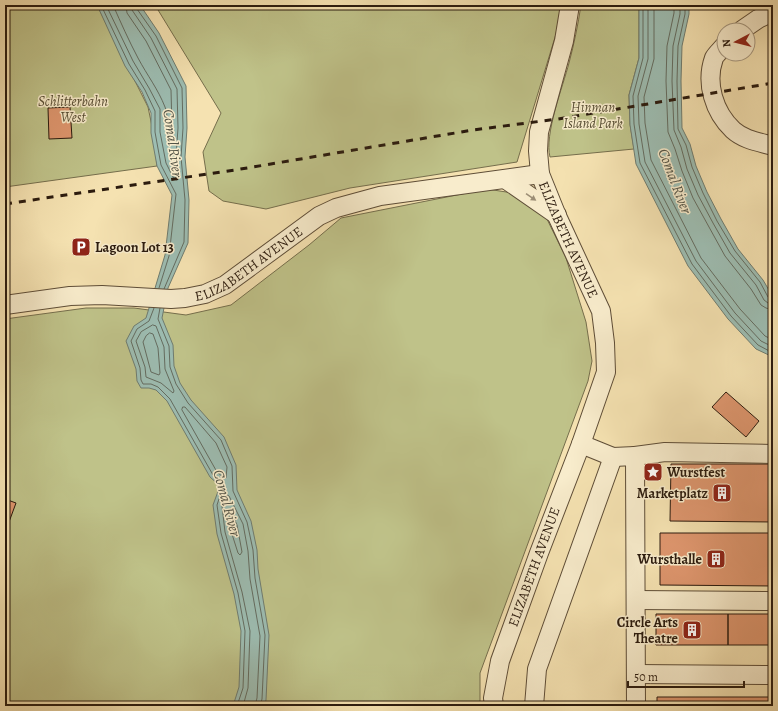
<svg xmlns="http://www.w3.org/2000/svg" width="778" height="711" font-family="Alegreya,serif">
  <style>
    .green { fill: #bfc289; stroke: #756e4c }
    .water { fill: #9dbdb2; stroke: #6f7c70 }
    .lines { fill: none; stroke-linecap: round; stroke-linejoin: round }
    .shore { stroke: #646c60; stroke-width: 1 }
    .building { fill: #de966e; stroke: #2b1b0e }
    .minor-casing { stroke: #5e4d37; stroke-width: 20 }
    .minor { stroke: #f8eccc; stroke-width: 18 }
    .rail { stroke: #2b1b0e; stroke-width: 3; stroke-dasharray: 7 7; stroke-linecap: butt }
    .oneway { fill: #9c8e76 }
    .labels { text-anchor: middle; dominant-baseline: central; stroke-width: 3; stroke-linejoin: round; paint-order: stroke }
    .park-label { font-size: 14px; font-style: italic; fill: #574d33; stroke: #f8eccc }
    .street-label { font-size: 14px; fill: #2b1b0e; stroke: #f8eccc }
    .poi-label { font-size: 14px; font-weight: bold; fill: #2b1b0e; stroke: #f8eccc; text-anchor: end }
    .water-label { font-size: 15px; font-style: italic; fill: #535447; stroke: #f8eccc }
  </style>
  <rect width="100%" height="100%" fill="#f5e2b1"/>
  <filter id="stains"><feTurbulence type="fractalNoise" baseFrequency=".005" numOctaves="4"/><feColorMatrix values="0 0 0 0 .2 0 0 0 0 .09 0 0 0 0 .02 0 0 0 .5 -.17"/></filter>
  <radialGradient id="worn" r=".72"><stop offset=".6" stop-color="#630" stop-opacity="0"/><stop offset="1" stop-color="#630" stop-opacity=".3"/></radialGradient>
  <path class="green" d="M5,5H97L148,107L154,136L157,166L5,187Z
    M155,5H561L556,34L517,162L350,188L266,209L223,201L209,191L203,152L221,113Z
    M581,5H639V58L629,95L630,124L634,149L550,157C544,135 563,86 569,63C574,44 578,25 581,5Z
    M487,189L519,194L545,215L566,258L586,322L592,361L588,381L480,673V706H5V319L86,308H134L186,315L231,305L309,245L341,218Z"/>
  <path class="water" d="M97,5H140L159,33L186,86L187,128L185,157L189,200L188,243L168,288L162,318L173,345L174,366L180,383L191,400L224,437L236,465L237,490L251,521L257,550L258,569L269,635L266,700L264,706H233L239,687L241,631L234,594L217,534L213,505L220,486L210,477L167,401L156,390L149,388H141L137,381L136,369L126,341L134,326L146,318L165,255L172,195L157,166L151,133V113L142,92L125,66Z
    M639,5H689V14L682,46L681,81L682,128L690,144L696,166L707,192L721,219L738,249L763,280L773,297V357L756,349L728,319L688,266L636,164L630,125L629,95L639,58Z"/>
  <g class="lines">
    <path class="shore" d="M101,5L129,64L145,90L155,111V132L161,165L176,194L169,256L159,288
      M106,5L133,61L149,88L160,109V132L166,163L174,179L177,180L178,178L176,157L178,128L177,89L151,38L132,10V5
      M113,5C121,23 129,41 138,58C147,75 158,89 165,107C169,117 166,130 168,141L170,142L172,140V128L171,90L146,41L127,13L126,5
      M137,5V9L156,36L182,88L183,128L181,157L185,200L184,242L164,289
      M643,5V58L633,96L634,124L640,163L692,264L731,316L758,345L773,353
      M648,5V59L638,96L639,124L645,162L696,261L735,313L761,341L773,347
      M654,5V59L644,97L645,123L651,160L701,258L740,309L765,336L773,340
      M674,5V13L667,46L666,81L668,132L675,149L682,171L693,198L725,256L751,289L761,305L766,308L773,310
      M680,5V14L673,46L672,81L674,130L681,147L687,169L698,195L713,223L730,253L756,285L764,300L768,303L773,304
      M685,5V14L678,46L677,81L678,129L686,145L692,167L703,193L717,221L735,251L760,282L768,297L773,299
      M154,308L149,321L137,329L131,341L140,368L141,380L143,384H151L158,387L170,399L213,475L224,486L223,491L220,496L217,505L221,533L238,593L245,631L243,688L237,706
      M160,308L158,319L169,346L170,367L176,384L188,403L221,440L232,466L233,491L247,522L253,550L255,578L265,635L262,699L260,706
      M153,325L156,326L164,347L165,369L174,391L173,393L161,383L146,377L145,367L136,341L141,332Z
      M150,333L153,334L158,348L160,373L159,375L151,372L143,342L146,336Z
      M183,407H185L216,443L227,467L226,478H224L217,472L182,410Z
      M230,516H233L237,525L242,552L240,555L238,553L231,531Z
      M243,706L248,688L250,631L242,592L225,532L222,506L224,498L227,495L229,496L243,524L248,551L250,579L260,636L257,698L255,706"/>
  </g>
  <path class="building" d="M70,107L72,138L49,139L48,108Z
    M726,392L759,421L746,437L712,407Z
    M671,464H773V522L670,521Z
    M5,499L16,503L9,522L5,520Z
    M660,533H773V586L660,585Z
    M656,614H728V645H656Z
    M728,614H773V645H728Z
    M657,697H773V706H657Z"/>
  <g class="lines">
    <g class="minor-casing">
      <g id="minor">
        <path d="M742,30L758,19L773,12"/>
        <path d="M724,46C721,50 716,54 714,58C705,83 714,112 733,130C744,140 759,142 773,146"/>
        <path d="M540,174L538,151L539,132L564,41L570,5"/>
        <path d="M505,179L557,215"/>
        <path id="s1" d="M5,305L70,296L102,295L171,299L185,298L205,294L225,285L319,216L336,208L380,196L540,174L557,216L601,311L605,343L606,372L581,444L539,553L500,661L493,698L494,706"/>
        <path d="M581,444L613,457L635,456L636,706"/>
        <path d="M635,456L665,452L773,454"/>
        <path d="M636,600L767,601"/>
        <path d="M636,674L773,675"/>
        <path d="M534,706L537,669L613,457"/>
      </g>
    </g>
    <use href="#minor" class="minor"/>
    <path class="rail" d="M5,204L235,170L473,130L558,119L773,83"/>
  </g>
  <defs><path id="oneway-solid" d="M-6-.8H1V-3.2L6.5 0L1 3.2V.8H-6Z"/></defs>
  <use class="oneway" href="#oneway-solid" transform="translate(531 197) rotate(34)"/>
  <defs>
    <g id="parking-square" transform="scale(1)"><rect x="-9" y="-9" width="18" height="18" rx="4" fill="#8f2418" stroke="#f8eccc"/><path d="M-3.5-5.5H1a3.5 3.5 0 0 1 0 7H-1V5.5H-3.5ZM-1-3.4V-.6H.8a1.4 1.4 0 0 0 0-2.8Z" fill="#fff"/></g>
    <g id="sight-square" transform="scale(1)"><rect x="-9" y="-9" width="18" height="18" rx="4" fill="#8f2418" stroke="#f8eccc"/><path d="M0-6L1.8-2.2L6-1.7L2.9 1.2L3.7 5.4L0 3.3L-3.7 5.4L-2.9 1.2L-6-1.7L-1.8-2.2Z" fill="#fff"/></g>
    <g id="building-square" transform="scale(1)"><rect x="-9" y="-9" width="18" height="18" rx="4" fill="#8f2418" stroke="#f8eccc"/><path d="M-4-6H4V6H1V3H-1V6H-4ZM-2.5-4.3h1.7v1.8h-1.7ZM.8-4.3h1.7v1.8H.8ZM-2.5-1h1.7V.8h-1.7ZM.8-1h1.7V.8H.8Z" fill="#fff"/></g>
  </defs>
  <g fill-rule="evenodd">
    <use href="#parking-square" x="81" y="247"/>
    <use href="#sight-square" x="653" y="472"/>
    <use href="#building-square" x="722" y="493"/>
    <use href="#building-square" x="716" y="559"/>
    <use href="#building-square" x="692" y="630"/>
  </g>
  <g class="labels">
    <g class="park-label">
      <text x="73" y="101">Schlitterbahn<tspan x="73" dy="16">West</tspan></text>
      <text x="593" y="107">Hinman<tspan x="593" dy="16">Island Park</tspan></text>
    </g>
    <g class="street-label">
      <text stroke="none"><textPath href="#s1" startOffset="637">ELIZABETH AVENUE</textPath></text>
      <text stroke="none"><textPath href="#s1" startOffset="254">ELIZABETH AVENUE</textPath></text>
      <text transform="translate(534 567) rotate(-70)">ELIZABETH AVENUE</text>
    </g>
    <g class="poi-label">
      <text x="95" y="247" text-anchor="start">Lagoon Lot 13</text>
      <text x="667" y="472" text-anchor="start">Wurstfest</text>
      <text x="708" y="493">Marketplatz</text>
      <text x="702" y="559">Wursthalle</text>
      <text x="678" y="622">Circle Arts<tspan x="678" dy="16">Theatre</tspan></text>
    </g>
    <g class="water-label">
      <text transform="translate(173 143) rotate(82)">Comal River</text>
      <text transform="translate(675 181) rotate(69)">Comal River</text>
      <text transform="translate(227 503) rotate(75)">Comal River</text>
    </g>
  </g>
  <rect width="778" height="711" fill="none" stroke="#f5e2b1" stroke-width="20"/>
  <rect x="6" y="6" width="766" height="699" fill="none" stroke="#2b1b0e" stroke-width="2"/>
  <rect x="10" y="10" width="758" height="691" fill="none" stroke="#2b1b0e"/>
  <g transform="translate(736 42) rotate(263)"><circle r="19" fill="#f8eccc" stroke="#a69880"/>
  <path d="M0-3L7 15L0 10L-7 15Z" fill="#8f2418"/>
  <text y="-6" font-size="11" font-weight="bold" text-anchor="middle" fill="#2b1b0e">N</text>
  </g>
  <path d="M628 681v6h116v-6" fill="none" stroke="#2b1b0e" stroke-width="2"/>
  <text x="634" y="681" font-size="12" fill="#2b1b0e" stroke="#f8eccc" stroke-width="3" paint-order="stroke">50 m</text>
  <rect width="100%" height="100%" filter="url(#stains)"/>
  <rect width="100%" height="100%" fill="url(#worn)"/>
</svg>
